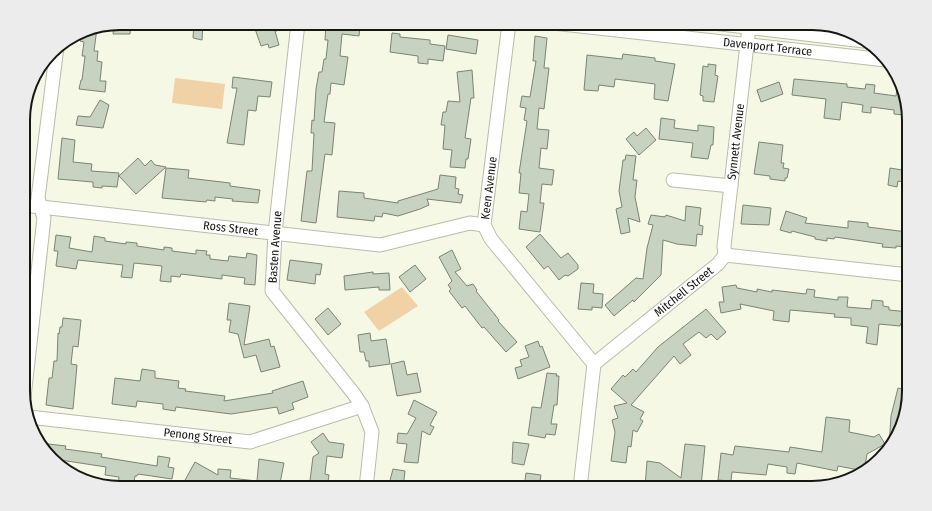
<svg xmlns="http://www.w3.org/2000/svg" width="932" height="511" font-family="'Fira Sans Condensed',sans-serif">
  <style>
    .green { fill: #f1d1a6 }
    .building { fill: #c8d2c1; stroke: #7b8475 }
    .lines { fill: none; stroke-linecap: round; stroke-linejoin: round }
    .street-casing { stroke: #babcaa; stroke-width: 15 }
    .street { stroke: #fff; stroke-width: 13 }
    .labels { text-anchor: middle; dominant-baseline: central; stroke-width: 3; stroke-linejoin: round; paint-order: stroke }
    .street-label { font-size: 12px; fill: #161711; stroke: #fff }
    .rim { fill: none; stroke: #161711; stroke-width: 2 }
  </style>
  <rect width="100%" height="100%" fill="#f5f8e5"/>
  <path class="green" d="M175,78L225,84L222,109L172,103Z
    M402,287L418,306L379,331L364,312Z"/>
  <path class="building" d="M120,23H131L130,34H113L114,24Z
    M194,23H203L202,40L193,38Z
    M253,23H274L277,31H275L279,45L269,48L268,44L261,46Z
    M332,23L360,26L359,36L342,34L340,56L348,57L344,85L331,83L330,94H328L324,122L335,123L332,155L325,154L316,223L301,221L307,171H312L314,133H311L312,120L314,121L316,89L319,72H322L324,59H326L328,40H325L326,24Z
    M97,28L94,51H98L97,61L102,62L100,81H106L105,92L79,89L81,80H82L85,56H82L84,42L80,41L82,31Z
    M392,33L400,34V37L430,40V44L445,46L443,61L428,59V64L418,63V56L390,52Z
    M448,35L478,40L476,54L446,49Z
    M535,36L547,38L544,68H549L544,109L539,108L537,129L549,130L547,149L541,148L539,168L554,170L552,185L542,184L540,203H544L540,232L519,229L521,211L527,212L529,194L519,193L521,173H519L527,121L524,120L526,108L520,107L522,96L530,97L536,61H533Z
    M623,54L655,58V61L675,64L668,101L654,99L655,84L615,79L614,87L599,85L598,91L584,90L587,55L622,59Z
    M708,64L716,65L715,75L718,76L714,102L703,101V96L700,95L703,66L708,67Z
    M472,70L474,98H471L465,138L471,139L468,159H466L465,168L450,167L452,150L443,149L445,125H441L443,112H446L448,101L460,102L457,72Z
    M233,77L272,82L270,97L258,96L256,111L248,110L244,145L227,143L237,88H232Z
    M794,79L847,84V87L865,89L866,84L875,85L874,93L896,96L898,81L906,102L904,115L894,114V110L871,107V113L862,112L863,105L842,102L840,120L824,118L826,99L792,95Z
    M779,82L783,94L761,102L757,90Z
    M100,100L109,105L103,128L76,125L78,116L90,117Z
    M661,118L675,120L674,128L698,131V125L714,127L713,145H711L708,159L691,157L693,143L659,139Z
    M646,128L656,140L639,155L626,139L634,132L637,136Z
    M62,138L75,140L73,162L92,164L91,171L119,173L117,187L102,186V188L93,187V182L58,179Z
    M759,142L783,145L781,163H784L783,168L789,169L787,178H785V181L770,179V176L754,174Z
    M626,155L636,156L633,180H637L635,197L640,222L628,218L630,232L621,234L616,209L622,207L619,191L623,160H625Z
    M138,158L145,166L151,160L155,165L166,167L136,194L119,176Z
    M166,168L189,170L188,178L230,183V186L260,190L258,203L232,201L233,199L215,197V201L207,200L206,202L162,198Z
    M890,168L908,171V183L898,181L897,187L888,185Z
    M440,175L456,177L455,188L459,189L458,194L463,195L461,203L427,199L429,205L420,209L398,216L383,213L382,217L375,216L374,221L337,217L339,191L364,193V198L398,203V201L438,189Z
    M743,205L771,208L769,225L741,224Z
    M686,206L701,208L699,225L703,226L702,235L697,234L696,246L677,244L663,240L661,275L634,302L633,300L614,316L605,305L636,278L643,279L647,248L653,225L648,224L651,215L665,217L666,215L685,221Z
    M786,211L807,218L805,223L848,228V221L868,223V227L907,232L906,247L896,246V248L882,247L883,244L835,237L834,239L827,238V241L815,239V237L792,231L791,233L780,230Z
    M540,234L561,258L568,253L578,265V269L568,276L565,275L559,280L548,266L544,269L526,247Z
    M56,235L71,237L69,248L92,252L94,236L105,238V241L126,244V242L137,243V246L164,250V247L172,248V251L196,254V250L207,251L206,255H210V259L228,261L229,256L246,258L247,253L257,255L255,285L244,284L245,278L222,275V279L181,274L180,277L171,276V282L160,281L162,266L134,263L132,278L121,277L123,265L78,260L76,269L56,266L58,251H54Z
    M452,250L461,269L455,272L467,286L473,284L477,290L476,291L499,320L498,321L517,342L506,352L484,327L482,328L465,306L462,308L449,291L451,289L448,285L452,281L439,257Z
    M290,260L322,264L320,275L316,274L315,284L287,280Z
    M415,265L426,279L410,292L399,277Z
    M373,272V274L389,273L390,290H379V287L345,290L344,276Z
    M581,283L594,284L593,293L603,294L602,308L592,307V310L578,309Z
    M736,285L737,288L757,292V289L772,292V290L806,294L807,289L815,290L814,297L838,300V297H848L847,307L871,309L872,300L883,301V306L889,307V310L909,312V324L901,323L900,326L879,324L877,345L866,343L868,327L851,325V318L834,317L835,314L790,310L789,322L773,320L774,311L740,304L741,309L721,313L719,302H724L722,287Z
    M229,303L250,306L244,345L269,339L271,347L274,346L280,367L261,372L256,355L244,358L238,334L229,332L231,320H227Z
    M328,308L341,324L328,335L315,319Z
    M706,309L726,332L717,340L711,334L706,338L699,332L683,344L691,355L680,364L674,356L631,405L644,412L640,419L643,421L637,432L633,430L631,447L628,446L626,463L611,461L615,432L612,420L618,418L614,406L627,403L611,389L623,375L625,377L633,369L636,372L658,347Z
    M63,318L81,320L78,347L73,346L71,364L77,365L73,409L46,405L49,378H52L54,361H57L58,333L59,334L60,327H62Z
    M370,333L371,341L386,339L390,364L369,367V361H366L364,352H360L358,335Z
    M538,341L540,347L542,346L550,367L518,379L515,368L522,366L520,360L529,357L525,346Z
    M404,361L407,375L417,373L421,392L397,396L391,364Z
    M142,369L155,371V378L179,381L178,388L186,389L185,391L225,396L224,401L273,393L272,391L303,381L308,397L292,403L294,409L279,414L277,407L231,414L176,407L175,411L163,409V404L137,401L136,407L112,404L115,378L140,381Z
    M547,373L557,374L556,376H559L557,405H554L551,424H557L555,435L546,434L545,438L528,435L532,407L541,408Z
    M898,388L909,391L899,434L889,446L891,416Z
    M414,400L437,412L430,425L434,427L430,435L422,431L418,463L404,462L407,444L397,443L398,433L407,434L416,418L408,414Z
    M826,417L850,420L849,432L874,437L879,434L885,444L867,454L864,471L838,466L837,471L797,463L795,474L787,473V467L768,464L766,475L732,472L731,481L718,480L721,453L733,455L735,446L789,452L790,447L822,452Z
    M323,433L329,442L344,444L342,458L327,456L325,474L329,475L327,488H309L313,457L319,453L311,442Z
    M513,442L529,444L524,465L512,463Z
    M40,443L66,446L65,449L102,454L101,457L157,466L158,456L170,458L168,467L174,468L172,479L138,474L137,476H135L133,488L118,487L119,477L105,475L106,467L54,459L43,450Z
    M685,444L705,446L701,486L675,483L672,488L645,487L647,461L660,463L681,478Z
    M259,459L284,463L279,488H189L184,485V482L195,462L218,475V469L231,470L230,478L257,481Z
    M393,469L405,471L403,488H388Z
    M526,473L541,475L539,488H524Z"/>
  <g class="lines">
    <g class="street-casing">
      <g id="street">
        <path d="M298,23L275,233L272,291L354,394L362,406L372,432L366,488"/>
        <path d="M509,23L484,225L491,239L594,364"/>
        <path id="s1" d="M553,23L886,60"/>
        <path d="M713,23L864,41"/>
        <path d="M673,180L731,186"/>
        <path id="s2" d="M23,205L380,245L470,223L484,225"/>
        <path id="s3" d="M725,255L724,246L749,27"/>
        <path d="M24,397L44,218L38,198L57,47"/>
        <path id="s4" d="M29,417L250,442L362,406"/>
        <path id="s5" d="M580,488L594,364L718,264L725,255L909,275"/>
      </g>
    </g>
    <use href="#street" class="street"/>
  </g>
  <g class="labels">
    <g class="street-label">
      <text stroke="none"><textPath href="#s1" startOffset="216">Davenport Terrace</textPath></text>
      <text stroke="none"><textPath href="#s3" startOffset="114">Synnett Avenue</textPath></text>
      <text transform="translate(489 188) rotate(-83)">Keen Avenue</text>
      <text stroke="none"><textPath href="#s2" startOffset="209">Ross Street</textPath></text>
      <text transform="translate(275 247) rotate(-86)">Basten Avenue</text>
      <text stroke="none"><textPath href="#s5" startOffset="240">Mitchell Street</textPath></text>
      <text stroke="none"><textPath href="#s4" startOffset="170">Penong Street</textPath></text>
    </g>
  </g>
  <path d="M0 0H932V511H0ZM120 30H812A90 90 0 0 1 902 120V391A90 90 0 0 1 812 481H120A90 90 0 0 1 30 391V120A90 90 0 0 1 120 30Z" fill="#ececec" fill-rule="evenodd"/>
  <path class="rim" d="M120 30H812A90 90 0 0 1 902 120V391A90 90 0 0 1 812 481H120A90 90 0 0 1 30 391V120A90 90 0 0 1 120 30Z"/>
</svg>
